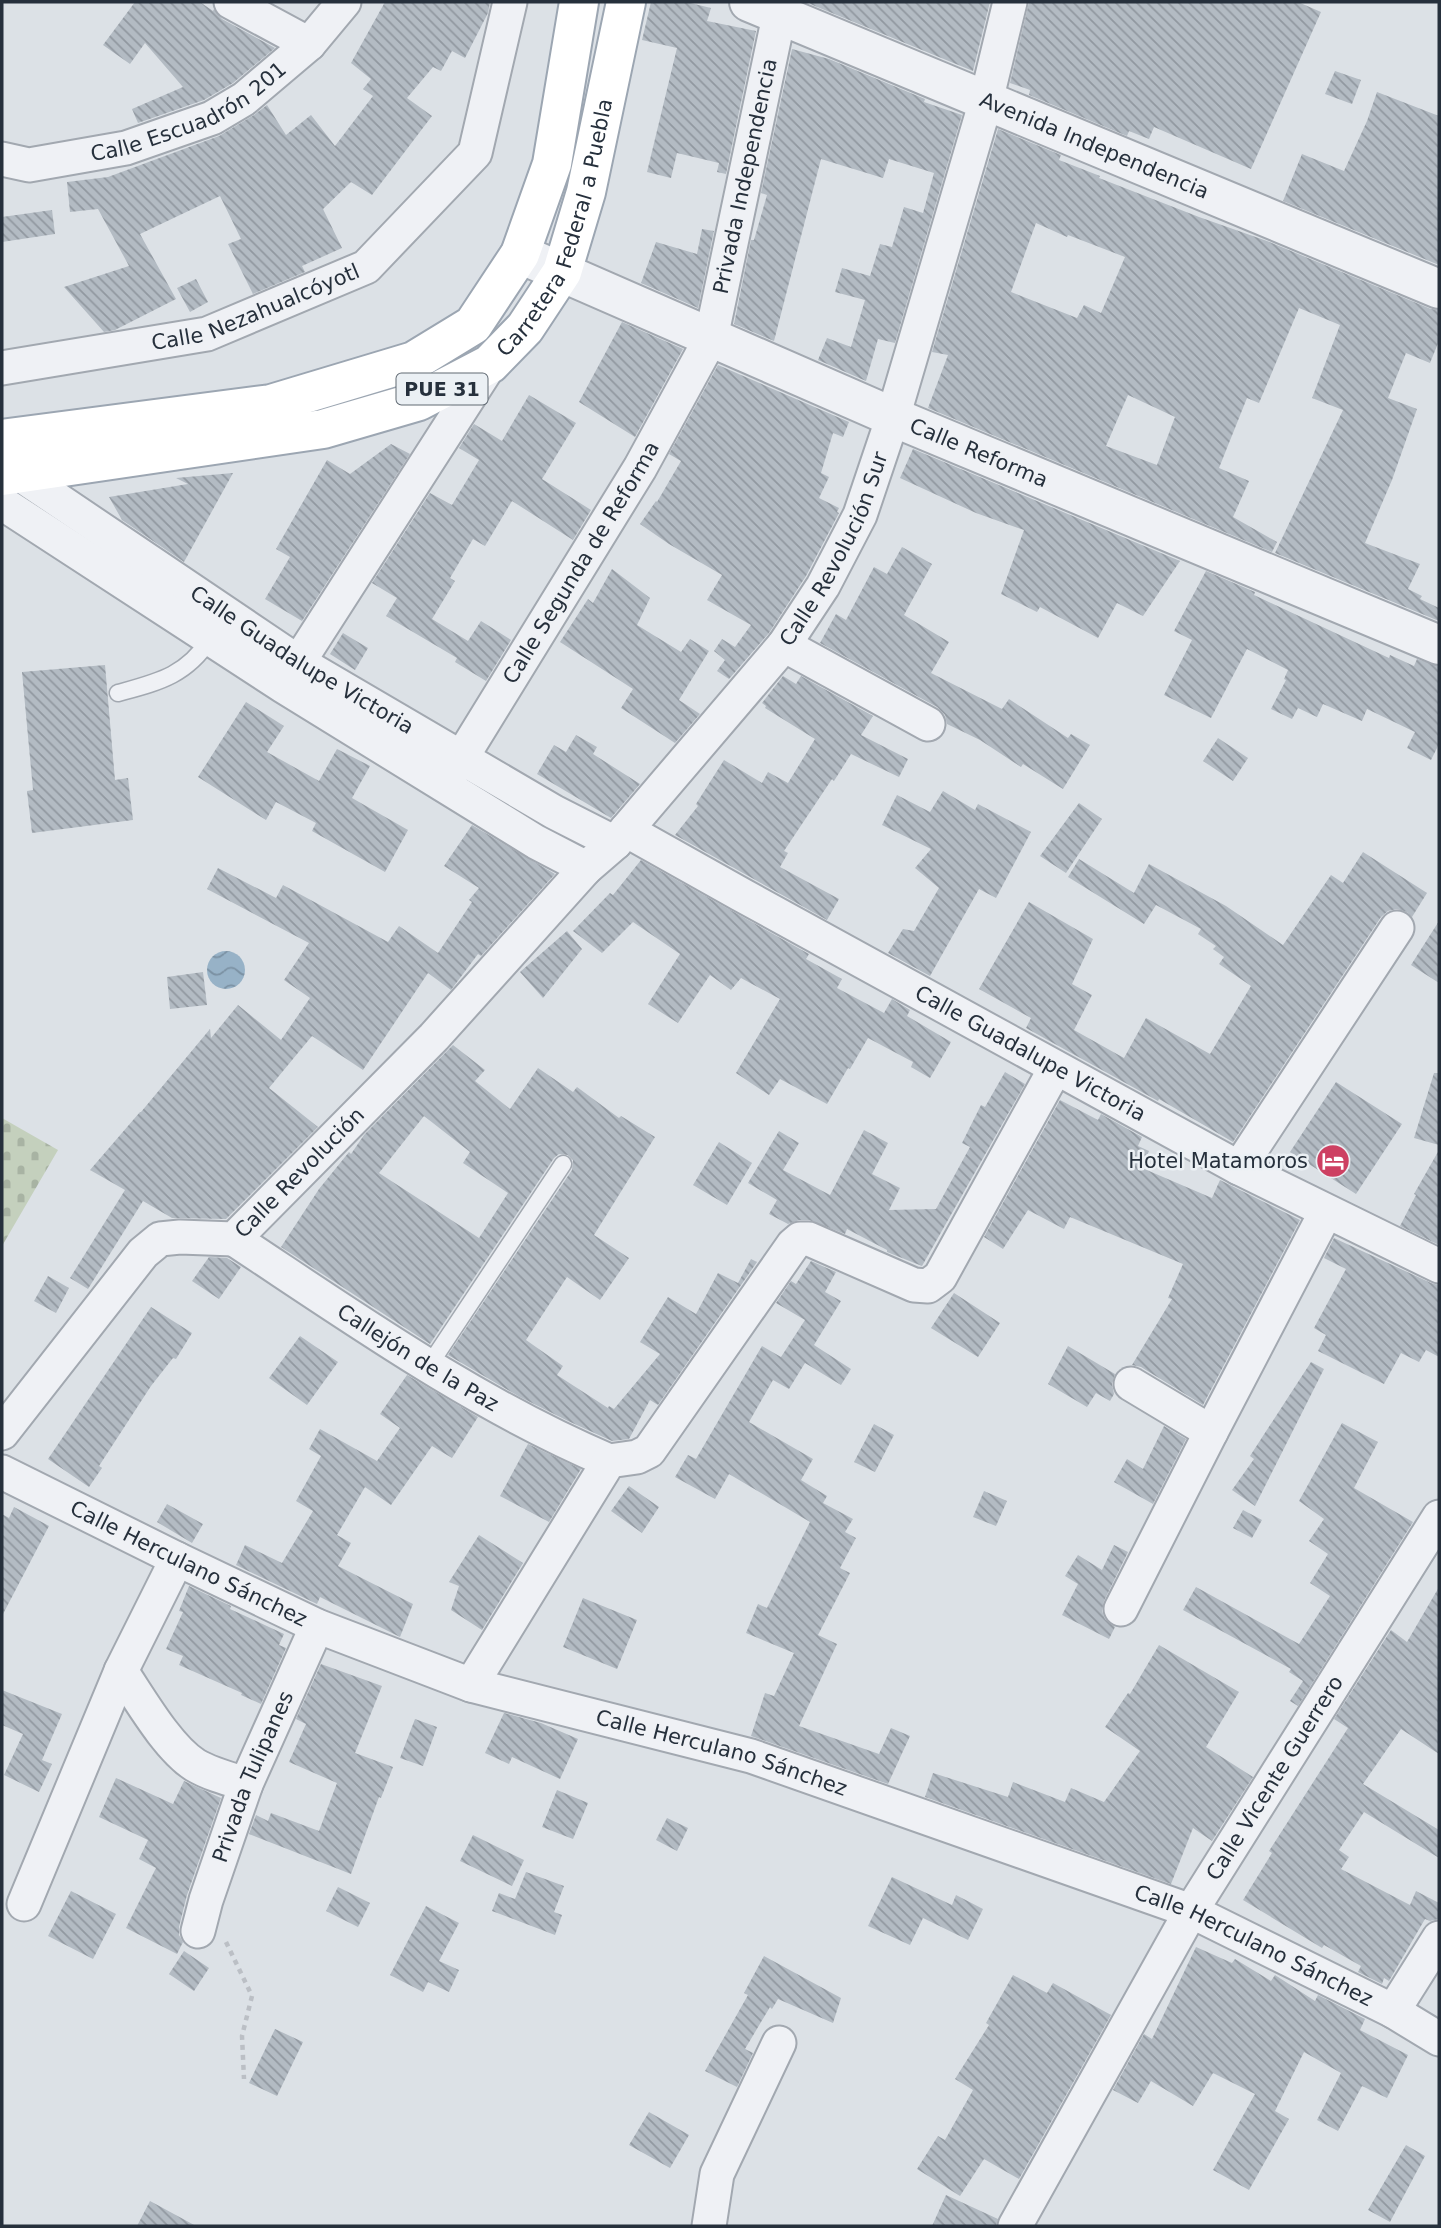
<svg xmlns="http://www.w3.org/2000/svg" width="1441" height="2228" font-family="'DejaVu Sans',sans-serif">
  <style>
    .cemetery { fill: url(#cemetery-stones) }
    .water { fill: url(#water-waves) }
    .building { fill: url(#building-back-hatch); fill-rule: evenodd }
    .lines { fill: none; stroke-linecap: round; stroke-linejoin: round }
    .service-casing { stroke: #a2a8b0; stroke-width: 19 }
    .minor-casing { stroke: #a2a8b0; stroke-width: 37 }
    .tertiary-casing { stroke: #a2a8b0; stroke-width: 42 }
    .primary-casing { stroke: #9ca6b2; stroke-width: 42 }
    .path { stroke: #bbbfc5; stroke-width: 4.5; stroke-dasharray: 5 5; stroke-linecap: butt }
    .service { stroke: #eff1f5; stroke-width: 16 }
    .minor { stroke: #eff1f5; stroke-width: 33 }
    .tertiary { stroke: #eff1f5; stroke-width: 38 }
    .primary { stroke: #fff; stroke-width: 38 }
    .labels { text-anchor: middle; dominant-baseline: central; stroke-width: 5; stroke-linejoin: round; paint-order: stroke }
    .shield { fill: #ebf0f4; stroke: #616a73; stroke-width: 2 }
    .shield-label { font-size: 19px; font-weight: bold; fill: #26303c }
    .street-label { font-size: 21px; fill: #26303c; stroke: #ebf0f4 }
    .poi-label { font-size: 21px; fill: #26303c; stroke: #ebf0f4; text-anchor: end }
  </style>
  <defs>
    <pattern id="cemetery-stones" width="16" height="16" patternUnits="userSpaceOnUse" patternTransform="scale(1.75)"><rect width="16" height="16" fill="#c4d0bd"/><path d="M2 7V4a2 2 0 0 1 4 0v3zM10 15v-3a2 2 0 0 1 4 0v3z" fill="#a8b3a3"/></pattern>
    <pattern id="water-waves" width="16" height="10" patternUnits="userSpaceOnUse" patternTransform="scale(1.75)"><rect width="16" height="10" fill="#97b2c7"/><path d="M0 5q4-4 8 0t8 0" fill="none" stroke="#7b91a3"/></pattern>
    <pattern id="building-back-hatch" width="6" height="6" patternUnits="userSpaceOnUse" patternTransform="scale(1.75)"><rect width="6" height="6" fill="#b3bbc3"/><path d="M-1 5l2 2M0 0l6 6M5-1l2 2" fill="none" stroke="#9198a0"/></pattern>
  </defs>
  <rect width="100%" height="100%" fill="#dce1e6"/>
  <path class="cemetery" d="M2,1118L58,1150L2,1246Z"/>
  <path class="water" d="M207 970a19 19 0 1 1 38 0a19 19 0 1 1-38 0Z"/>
  <path class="building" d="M135,2H200L213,11L214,9L222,19L275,48L233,83L204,100L138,123L132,109L183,87L145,43L130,64L103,45Z
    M385,2H490L488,13L465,58L452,51L441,71L433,67L407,98L432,116L372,195L351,182L323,209L342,248L302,266L305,272L253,294L228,244L241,239L220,196L140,234L176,299L115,330L104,332L64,287L129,266L98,209L70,212L67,182L108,177L219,136L254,115L267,105L286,135L311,115L335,146L373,96L363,89L371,79L351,63Z
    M651,2H686L711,8L707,21L756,31L726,174L717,172L719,163L677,153L671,178L647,172L677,48L642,40Z
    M811,2H990L973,71L810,4Z
    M1029,2H1298L1321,12L1251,169L1154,127L1149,139L1129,131L1127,136L1029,95L1030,90L1010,83Z
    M792,49L829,59L925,99L924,102L962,115L895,343L878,339L866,381L818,360L827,338L851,347L865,300L835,292L842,268L870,276L880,244L892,247L904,207L923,213L934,173L889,159L883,178L821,159L774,341L734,324L751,240H754L767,195L761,193Z
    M1335,71L1361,80L1352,104L1325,94Z
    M1377,92L1439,116V265L1283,201L1302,154L1344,171L1367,121Z
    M998,129L1061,155L1059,160L1100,176L1099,178L1199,217L1267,241L1431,309L1439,310V341L1430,363L1406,353L1388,398L1417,409L1392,480L1365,543L1420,564L1408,589L1422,596L1420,599L1439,608V621L1275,553L1343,410L1312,398L1340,325L1299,308L1259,403L1247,398L1219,468L1249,481L1233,517L1277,542L1272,552L928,408L948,355L932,352ZM1036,223L1067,237L1068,235L1125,257L1101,313L1084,305L1077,318L1011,292ZM1128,395L1175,417L1157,465L1106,446Z
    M52,210L55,234L2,242V217Z
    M702,229L714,231L698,308L641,283L656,242L697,254Z
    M196,279L208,302L190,312L177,288Z
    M622,322L683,349L635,437L579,402Z
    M718,365L849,422L843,437L833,433L821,473L829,477L819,498L839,508L837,512L839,513L806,576L769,633L729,679L717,671L725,660L714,651L722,639L735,647L751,625L707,600L722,575L669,544L640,524L656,501L657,502L681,461L669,454Z
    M529,395L576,423L542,479L591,510L573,540L512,501L485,546L473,539L450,578L455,581L432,619L468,641L481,621L511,640L486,681L455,662L457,658L386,616L397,598L372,583L430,493L452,505L479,460L459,448L474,424L502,441Z
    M391,444L410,454L302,621L265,599L290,557L276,549L327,460L350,474Z
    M913,449L1180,561L1143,616L1117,603L1098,638L1040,607L1037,612L1001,594L1024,530L976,513L900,478Z
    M233,473L184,562L122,520L109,497L188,484L176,478Z
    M902,547L932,564L904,615L949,642L931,673L1002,709L1009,699L1068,738L1071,734L1090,745L1063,789L1023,764L1021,767L980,740L947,724L945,715L937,707L820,643L836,614L846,620L874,567L887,574Z
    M612,569L650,598L637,625L681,652L690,639L709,651L679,700L700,714L675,743L621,708L633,689L560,642L588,599L593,603Z
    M1206,571L1255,592L1254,595L1389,658L1390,655L1414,666L1417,659L1439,666V744L1431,760L1407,748L1415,732L1367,709L1362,721L1323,704L1317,717L1298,708L1292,719L1271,709L1286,680L1284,679L1288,670L1247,649L1211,718L1164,695L1192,640L1174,631Z
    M343,633L368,648L355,670L330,654Z
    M105,665L115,780L128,778L133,820L32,833L27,791L33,790L22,672Z
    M783,676L796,684L801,676L873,716L861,735L908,759L899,777L851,754L834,781L832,779L784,851L788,853L780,867L839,899L827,920L675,835L698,806L696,804L724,760L762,783L768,772L788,783L815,739L765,708L766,706L762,703Z
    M246,702L284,726L267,752L319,781L337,749L370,766L352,798L408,830L385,872L312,831L316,823L276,802L266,820L198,777Z
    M576,735L597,747L593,754L640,784L611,818L537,774L554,745L566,752Z
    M1218,738L1248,758L1233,781L1203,761Z
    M943,791L975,810L978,804L1031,832L996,898L979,889L930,976L888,953L903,929L914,931L939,888L915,868L931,849L882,825L897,795L930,812Z
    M1079,803L1102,819L1066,873L1040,856Z
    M472,825L555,874L481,956L478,954L451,990L428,973L363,1070L312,1036L269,1088L318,1127L226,1219L172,1218L143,1201L88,1289L70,1278L125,1190L90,1170L140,1112H141L210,1029L211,1038L238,1005L281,1040L310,998L284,980L309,943L207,889L218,868L276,898L283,885L388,942L399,926L438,953L472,902L469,900L479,888L444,866Z
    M1363,852L1427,893L1412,917L1407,912L1397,909L1388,911L1381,917L1233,1142L1159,1099L1158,1101L1026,1028L1031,1018L979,989L1029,902L1093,939L1072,984L1092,995L1074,1030L1124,1058L1146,1018L1210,1054L1251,986L1219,964L1224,957L1213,949L1216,946L1198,934L1201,929L1156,905L1144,924L1068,877L1079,859L1134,893L1149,864L1226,906L1283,945L1331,875L1343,883Z
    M641,860L809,954L806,959L842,979L837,988L884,1013L892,999L910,1010L907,1016L951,1042L930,1078L911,1067L913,1062L868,1038L850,1069L848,1068L827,1104L780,1079L769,1095L736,1073L780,999L741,978L731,990L710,975L678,1023L648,1004L680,954L633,922L602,953L573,931L610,893L613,895Z
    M1439,921V983L1411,965Z
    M567,931L582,949L543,998L520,972Z
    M203,972L207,1005L170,1009L167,977Z
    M453,1045L485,1070L475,1081L510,1109L538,1068L573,1092L577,1087L619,1118L621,1116L655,1137L594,1235L629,1258L600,1300L567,1277L526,1340L563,1366L557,1375L608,1408L609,1406L614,1409L660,1354L640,1342L668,1297L696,1314L718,1273L738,1283L751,1259L757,1262L658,1405L650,1400L629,1439L612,1441L568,1421L520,1397L448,1355L572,1170L573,1160L568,1155L559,1154L554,1158L430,1344L281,1247L319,1189L349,1152L351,1154L364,1135ZM424,1116L470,1152L463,1163L508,1193L479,1238L379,1173Z
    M1005,1072L1025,1084L922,1266L887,1252V1250L847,1229L845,1234L809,1220H799L788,1224L769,1214L777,1200L748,1183L779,1131L799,1143L783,1170L830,1195L864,1130L888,1143L872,1174L900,1188L889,1210L936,1209L970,1147L962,1143L981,1105L985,1107Z
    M1434,1073H1439V1145L1414,1138Z
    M1336,1082L1402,1124L1356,1194L1290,1152Z
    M1060,1100L1098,1120L1101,1114L1142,1137L1138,1146L1149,1151L1142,1168L1212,1198L1220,1180L1300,1220L1203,1405L1141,1367L1132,1365L1172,1299L1168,1298L1183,1264L1070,1217L1064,1229L1028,1210L1003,1249L984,1237Z
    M719,1142L752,1163L727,1205L693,1185Z
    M1439,1150V1245L1400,1226L1416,1195L1414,1194Z
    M1334,1238L1431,1283L1439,1285V1357L1426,1350L1419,1362L1401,1353L1384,1384L1318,1351L1326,1335L1314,1328L1346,1269L1324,1258Z
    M209,1257L227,1258L241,1267L219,1299L192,1281Z
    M811,1261L836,1272L825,1292L841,1301L814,1345L851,1369L841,1385L805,1363L789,1389L773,1380L749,1422L813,1459L801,1480L827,1496L823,1503L853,1519L845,1532L856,1538L840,1568L850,1573L818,1635L837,1644L799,1726L879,1754L891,1728L910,1736L888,1784L751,1736L765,1693L774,1696L794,1653L746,1633L758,1604L767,1608L810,1522L729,1474L715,1499L675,1477L688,1455L696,1459L762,1346L781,1357L805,1320L776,1303L791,1281L796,1284Z
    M48,1276L69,1288L56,1313L34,1301Z
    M954,1293L1000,1323L978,1357L931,1328Z
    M151,1307L192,1333L176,1359L173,1358L151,1386L99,1466L102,1468L89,1487L48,1459Z
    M300,1336L338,1362L307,1405L269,1378Z
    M1068,1346L1115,1374L1112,1384L1114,1394L1110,1401L1096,1393L1087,1407L1048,1384Z
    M1311,1362L1324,1369L1255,1506L1232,1490L1254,1459L1250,1456Z
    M407,1375L478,1417L452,1458L432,1446L391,1505L365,1487L337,1535L351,1543L338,1566L413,1604L400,1637L320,1597L317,1604L236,1565L245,1545L282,1563L313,1511L296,1501L321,1456L309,1449L320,1429L377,1461L400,1428L380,1414Z
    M1342,1423L1378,1442L1354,1488L1413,1522L1298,1706L1290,1701L1303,1681L1289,1672L1291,1669L1183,1610L1196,1587L1299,1644L1330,1596L1310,1583L1328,1554L1309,1541L1324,1519L1299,1501Z
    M874,1424L894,1435L875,1472L854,1462Z
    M1164,1426L1186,1439L1153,1504L1114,1482L1127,1459L1143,1469Z
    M528,1444L581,1469L549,1522L500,1496Z
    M629,1486L659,1507L642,1533L611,1511Z
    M984,1491L1007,1501L996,1526L973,1517Z
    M167,1504L203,1524L192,1543L157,1522Z
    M14,1507L49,1526L2,1616V1514L9,1518Z
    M1243,1510L1262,1520L1252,1538L1233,1528Z
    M479,1535L523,1563L482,1630L451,1610L459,1586L449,1582Z
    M1114,1545L1128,1552L1104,1601L1102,1611L1105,1619L1115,1627L1109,1639L1062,1615L1078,1584L1065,1576L1078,1555L1102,1570Z
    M189,1586L231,1606L230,1609L284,1634L279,1645L286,1648L261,1704L241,1695L242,1693L179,1665L183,1656L166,1649L183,1612L179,1611Z
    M1439,1587V1754L1401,1729L1363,1784L1439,1830V1858L1364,1812L1339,1850L1349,1857L1341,1869L1410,1905L1416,1891L1439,1903V1919L1430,1921L1425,1919L1389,1981L1384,1978L1382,1984L1358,1972L1361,1966L1324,1945L1322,1948L1243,1900L1272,1853L1269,1851L1348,1728L1334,1719L1391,1630L1407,1642Z
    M583,1598L637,1620L617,1669L563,1647Z
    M1159,1645L1239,1692L1206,1747L1253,1777L1212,1841L1193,1828L1171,1884L925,1797L933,1773L1008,1797L1013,1782L1065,1802L1071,1788L1104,1802L1140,1751L1105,1727L1128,1693L1130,1694Z
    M321,1664L382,1686L355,1753L393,1767L381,1798L379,1797L351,1874L249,1834L256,1815L268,1821L271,1813L319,1831L337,1783L289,1762L306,1724L296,1719Z
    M2,1690L62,1714L42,1760L52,1764L39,1792L4,1775L23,1734L2,1725Z
    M504,1713L541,1723L578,1739L560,1779L512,1757L509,1764L485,1753Z
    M415,1719L437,1727L423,1766L400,1758Z
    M116,1778L173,1804L184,1781L221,1798L187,1895L179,1927V1935L183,1942L177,1954L126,1928L156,1868L139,1859L148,1840L99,1817Z
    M557,1790L588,1803L573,1839L542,1827Z
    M667,1818L688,1828L677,1851L656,1840Z
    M473,1835L524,1860L512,1886L460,1861Z
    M526,1872L564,1886L554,1912L562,1915L555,1935L492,1911L499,1893L515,1899Z
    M892,1877L952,1905L956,1895L983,1909L968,1940L923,1918L910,1945L868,1926Z
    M338,1887L370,1903L358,1927L326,1911Z
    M71,1891L116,1914L93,1959L48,1936Z
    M426,1906L459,1923L439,1961L459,1970L449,1992L428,1982L423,1992L390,1975Z
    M1196,1947L1232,1963L1235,1959L1271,1981L1275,1975L1315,2001L1318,1995L1365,2019L1360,2030L1408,2055L1387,2098L1362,2086L1338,2131L1317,2120L1341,2073L1304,2052L1275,2111L1289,2119L1249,2190L1213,2170L1255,2094L1213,2073L1193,2106L1151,2081L1138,2103L1113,2090L1144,2034L1152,2039Z
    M184,1951L209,1968L194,1991L169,1974Z
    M764,1956L841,1998L833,2023L778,1999L772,2009L770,2007L745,2049L753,2053L737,2087L705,2071L748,1995L744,1993Z
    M1013,1975L1047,1993L1053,1983L1111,2015L1019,2179L984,2159L960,2196L917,2169L938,2136L945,2140L973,2090L955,2079L989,2025L986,2023Z
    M275,2029L303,2042L277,2096L249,2083Z
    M649,2112L689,2135L670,2168L629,2145Z
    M1406,2145L1425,2156L1390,2222L1368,2210Z
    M946,2195L998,2219L996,2226H932Z
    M150,2201L196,2226H137Z"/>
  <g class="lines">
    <g class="service-casing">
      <path id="service" d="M118,693C158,682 186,676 210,639
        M428,1367L563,1164"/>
    </g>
    <g class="minor-casing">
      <g id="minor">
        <path d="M231,2L309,44"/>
        <path id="s1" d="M2,159L29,165L126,148L212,118L244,99L309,44L344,2"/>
        <path id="s2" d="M2,368L207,334L366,267L475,153L510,2"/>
        <path id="s3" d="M7,463L18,473L298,662L554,812L615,843"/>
        <path d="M2,503L283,686L536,842L586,868"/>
        <path d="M784,645L928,724"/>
        <path d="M287,680L490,364"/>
        <path id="s4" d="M443,784L462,757L640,468L711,338L782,2"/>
        <path id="s5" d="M626,830L740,894L1239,1168L1439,1266"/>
        <path d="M1239,1168L1397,928"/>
        <path id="s6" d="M234,1239C355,1319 475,1404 609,1461"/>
        <path d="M1131,1384L1211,1432"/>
        <path id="s7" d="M2,1433L143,1253L160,1239L180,1237L234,1239L434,1037L586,868L615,843L784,645L823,586L860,515L893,417L986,101L1010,2"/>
        <path id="s8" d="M2,1472L177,1559L317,1626L471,1685L751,1756L1191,1911L1393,2011L1439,2039"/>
        <path d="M1121,1609L1211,1432L1326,1212"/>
        <path d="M121,1671C140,1699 167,1747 195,1765C210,1774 229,1779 246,1784"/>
        <path d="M471,1685L609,1461L637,1457L649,1451L793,1245L800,1239H809L914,1285L928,1286L940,1277L1055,1069"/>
        <path d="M24,1904L121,1671L177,1559"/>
        <path id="s9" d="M198,1931L206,1900L246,1784L317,1626"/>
        <path d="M1393,2011L1439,1938"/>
        <path d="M709,2226L717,2174L779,2043"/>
        <path id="s10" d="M1015,2226L1191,1911L1439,1517"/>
      </g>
    </g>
    <g class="tertiary-casing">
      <g id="tertiary">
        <path id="s11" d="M749,2L1439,289"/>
        <path id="s12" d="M520,254L893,417L1439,645"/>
      </g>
    </g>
    <g class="primary-casing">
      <g id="primary">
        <path d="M2,439L271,404L414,361L473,325L520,254L552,164L579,2"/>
        <path id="s13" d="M2,476L323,429L419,401L490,364L525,328L562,272L586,192L626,2"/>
      </g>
    </g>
    <path class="path" d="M226,1942L252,1996L242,2036L244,2079"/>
    <use href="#service" class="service"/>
    <use href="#minor" class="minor"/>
    <use href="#tertiary" class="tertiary"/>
    <use href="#primary" class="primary"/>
  </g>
  <defs>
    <g id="hotel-disc" transform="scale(1.75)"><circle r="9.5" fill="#cd4062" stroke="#ebf0f4"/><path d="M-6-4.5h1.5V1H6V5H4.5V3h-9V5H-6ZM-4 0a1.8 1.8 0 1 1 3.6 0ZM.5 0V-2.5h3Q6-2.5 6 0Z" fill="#fff"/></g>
  </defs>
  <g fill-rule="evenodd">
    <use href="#hotel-disc" x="1333" y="1161"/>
  </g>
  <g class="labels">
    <rect class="shield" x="396.5" y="373.5" width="91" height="31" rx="5"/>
    <g class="shield-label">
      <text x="442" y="389">PUE 31</text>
    </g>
    <g class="street-label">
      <text stroke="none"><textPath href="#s1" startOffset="198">Calle Escuadrón 201</textPath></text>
      <text stroke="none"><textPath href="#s11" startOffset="374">Avenida Independencia</textPath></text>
      <text stroke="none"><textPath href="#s4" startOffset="686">Privada Independencia</textPath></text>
      <text stroke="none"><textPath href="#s13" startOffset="660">Carretera Federal a Puebla</textPath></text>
      <text stroke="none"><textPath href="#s2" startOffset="262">Calle Nezahualcóyotl</textPath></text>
      <text stroke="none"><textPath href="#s12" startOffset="500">Calle Reforma</textPath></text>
      <text stroke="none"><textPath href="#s7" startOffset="1244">Calle Revolución Sur</textPath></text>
      <text stroke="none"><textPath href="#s4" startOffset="261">Calle Segunda de Reforma</textPath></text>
      <text stroke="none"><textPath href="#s3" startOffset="355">Calle Guadalupe Victoria</textPath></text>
      <text stroke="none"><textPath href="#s5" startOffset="462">Calle Guadalupe Victoria</textPath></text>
      <text stroke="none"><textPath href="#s7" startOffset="418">Calle Revolución</textPath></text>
      <text stroke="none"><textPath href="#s6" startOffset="219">Callejón de la Paz</textPath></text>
      <text stroke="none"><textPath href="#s8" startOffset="208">Calle Herculano Sánchez</textPath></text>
      <text stroke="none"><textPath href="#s8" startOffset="775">Calle Herculano Sánchez</textPath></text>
      <text stroke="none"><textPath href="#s9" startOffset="164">Privada Tulipanes</textPath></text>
      <text stroke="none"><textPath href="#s10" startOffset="518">Calle Vicente Guerrero</textPath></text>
      <text stroke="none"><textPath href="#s8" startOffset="1342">Calle Herculano Sánchez</textPath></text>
    </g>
    <g class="poi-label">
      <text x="1308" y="1161">Hotel Matamoros</text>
    </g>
  </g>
  <rect width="1441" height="2228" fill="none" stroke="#26303c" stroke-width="7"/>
</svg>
